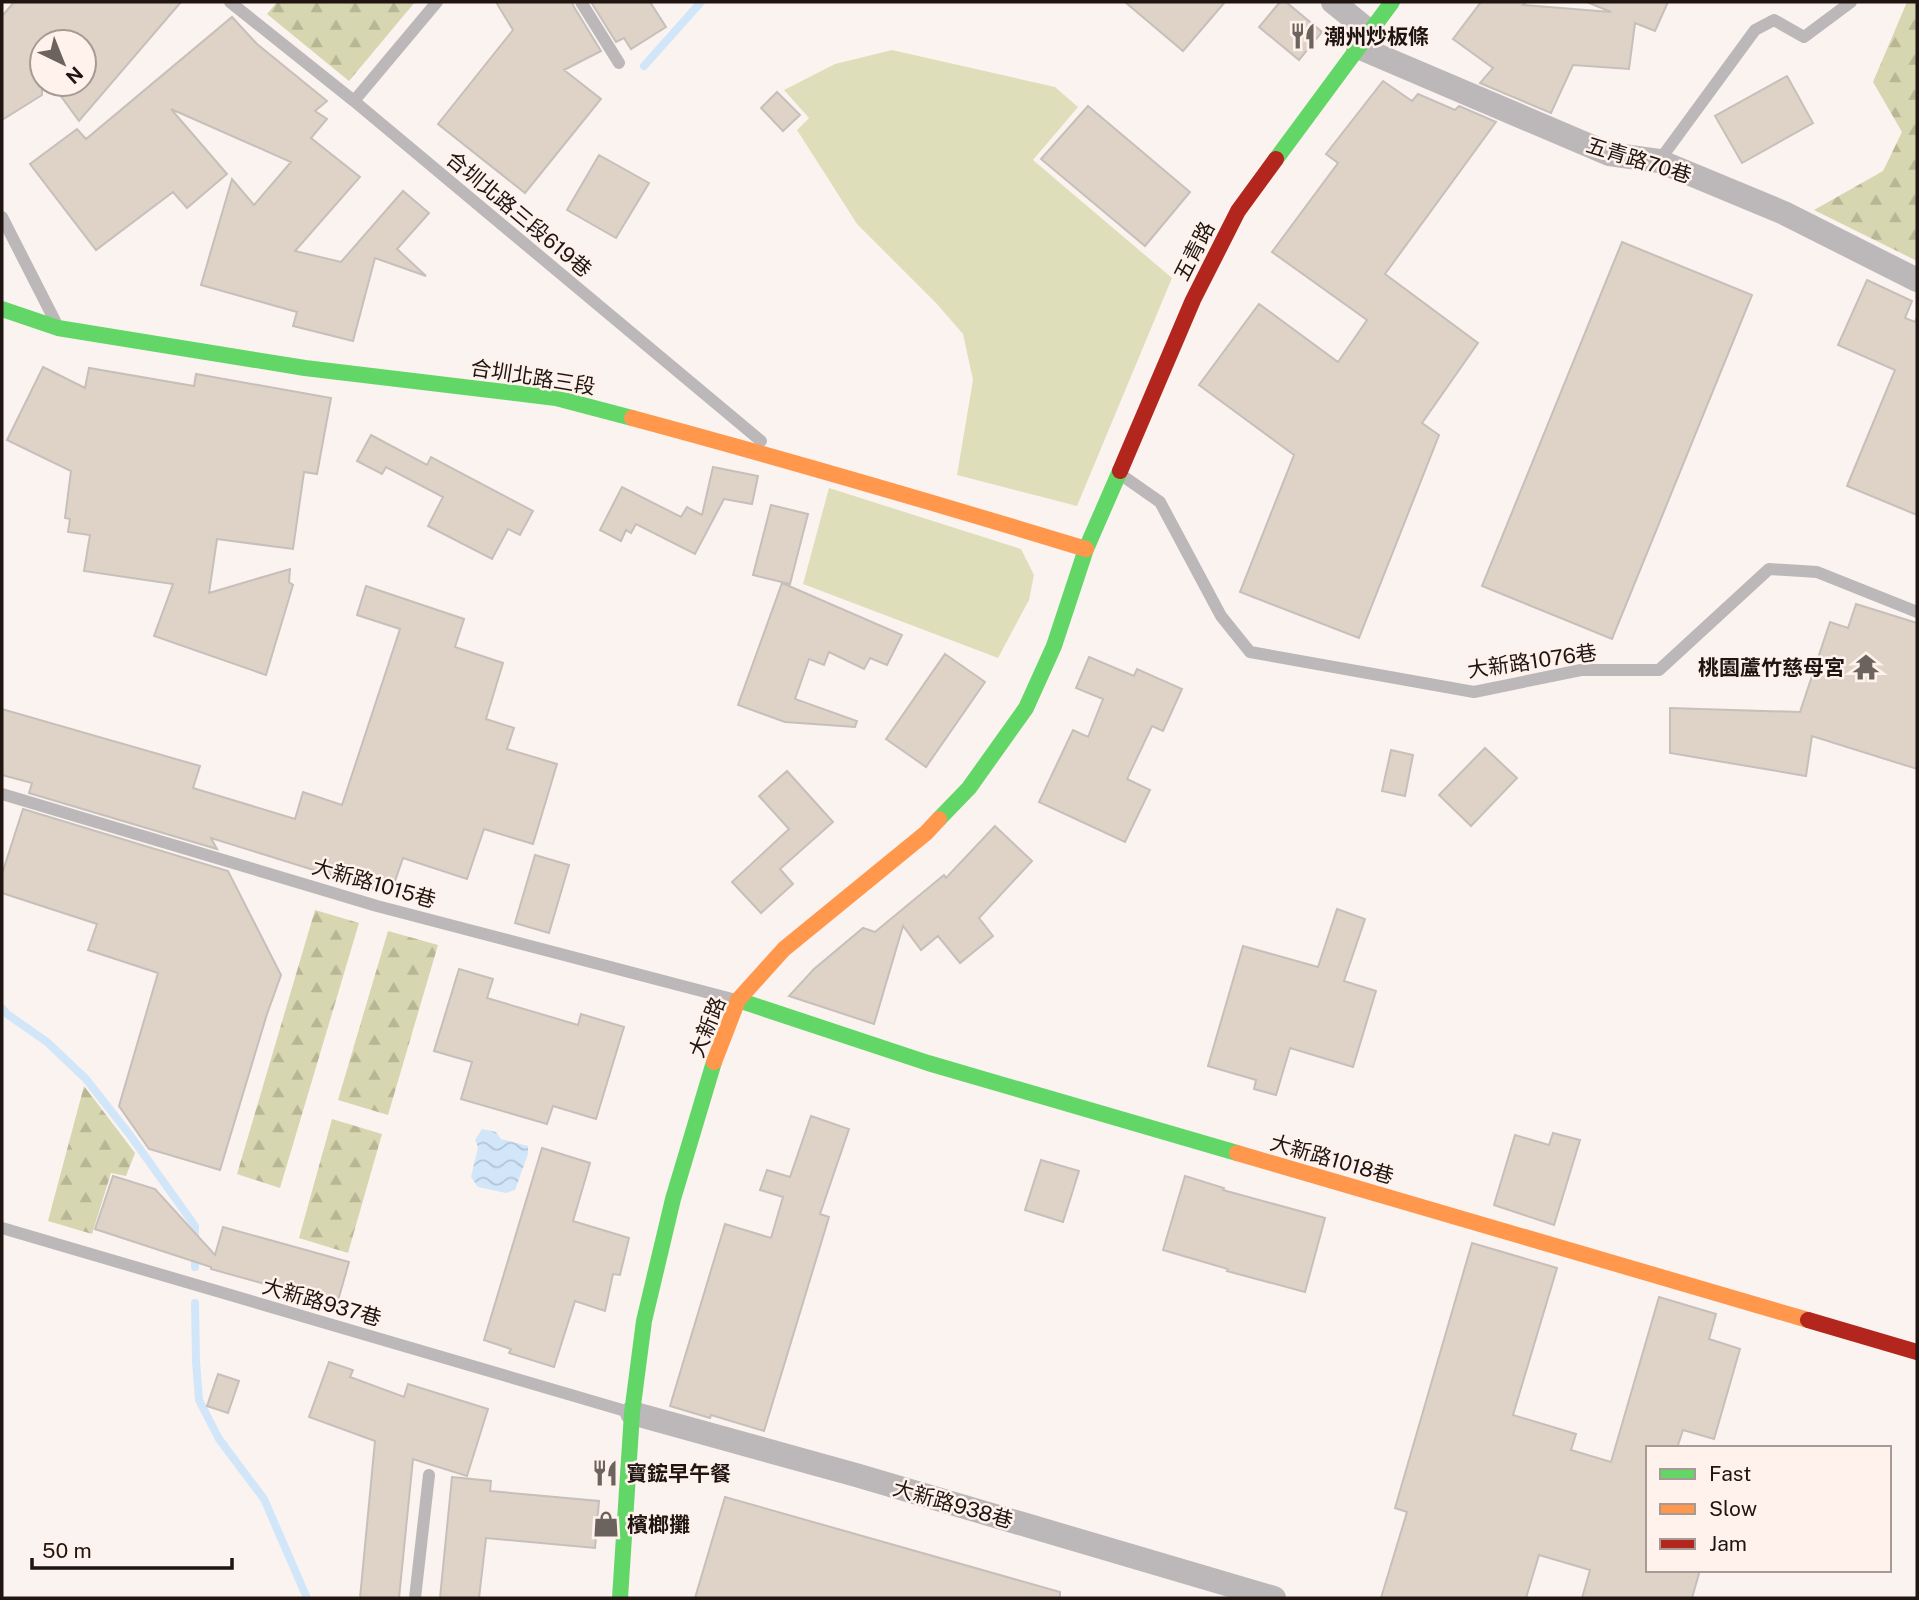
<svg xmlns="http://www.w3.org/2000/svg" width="1919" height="1600" font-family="'Public Sans','Noto Sans TC',sans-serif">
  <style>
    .grass { fill: #dedfba }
    .forest { fill: url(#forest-firs) }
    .water { fill: url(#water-waves) }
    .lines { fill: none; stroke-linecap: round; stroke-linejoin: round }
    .stream { stroke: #d2e6fa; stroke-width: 8 }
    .building { fill: #ded3c6; stroke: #c6bfba; stroke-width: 2 }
    .lane { stroke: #bcb8ba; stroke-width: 12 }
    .street { stroke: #bcb8ba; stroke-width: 24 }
    .fast { stroke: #63d668; stroke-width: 16 }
    .slow { stroke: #ff974d; stroke-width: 16 }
    .jam { stroke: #b3261e; stroke-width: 16 }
    .labels { text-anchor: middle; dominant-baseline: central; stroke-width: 5; stroke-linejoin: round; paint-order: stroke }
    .poi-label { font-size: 21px; font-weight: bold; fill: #201510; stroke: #fff2ec; text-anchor: start }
    .street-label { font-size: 21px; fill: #201510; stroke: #fff2ec }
  </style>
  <defs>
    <pattern id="forest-firs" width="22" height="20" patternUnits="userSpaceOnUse" patternTransform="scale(1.75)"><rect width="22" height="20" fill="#d6d6b0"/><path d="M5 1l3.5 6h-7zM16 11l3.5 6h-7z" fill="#b7b796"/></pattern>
    <pattern id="water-waves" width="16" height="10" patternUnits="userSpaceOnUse" patternTransform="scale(1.75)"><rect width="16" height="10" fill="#d2e6fa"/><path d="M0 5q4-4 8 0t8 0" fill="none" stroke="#b4c4d5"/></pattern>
  </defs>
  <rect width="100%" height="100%" fill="#fbf3f0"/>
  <path class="grass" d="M892,50L1055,87L1078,107L1033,160L1172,278L1077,506L957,475L973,380L963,334L936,303L857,224L797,130L809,118L784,90L835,64Z
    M829,488L1021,549L1034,575L1029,600L998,658L803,584Z"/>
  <path class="forest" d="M277,2H415L349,81L267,14Z
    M1907,2H1917V261L1814,210L1883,171L1902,132L1873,82Z
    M315,910L359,923L280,1188L237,1174Z
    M388,931L438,945L388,1115L338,1100Z
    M84,1086L135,1153L126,1176L111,1173L92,1234L48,1221Z
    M332,1119L382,1134L348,1253L299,1238Z"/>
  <path class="water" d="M482,1129L496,1132L501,1139L528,1146V1154L515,1190L506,1193L478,1187L471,1177L478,1147L475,1140Z"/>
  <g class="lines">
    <path class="stream" d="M644,66L701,2
      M2,1008L7,1014L47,1042L86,1079L130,1135L195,1226V1267
      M195,1303L196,1361L199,1400L219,1439L264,1499L307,1598"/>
  </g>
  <path class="building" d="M14,2H181L79,121L52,84H84V42H42V95L2,120V16Z
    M496,2H572L574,7L601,51L564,70L601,99L525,193L438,124L513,30Z
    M591,2H650L666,27L631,49L624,38L616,42Z
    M1125,2H1225L1183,51Z
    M1280,2H1286L1322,32L1299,60L1259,27Z
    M1481,2H1526L1523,5L1611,12L1587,2H1668L1655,31L1635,23L1629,69L1573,65L1551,113L1480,83L1493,68L1453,39Z
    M232,17L257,44L327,101L315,111L327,119L311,138L360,177L295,251L341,262L403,191L429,213L397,249L426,276L375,258L353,341L293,326L297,312L201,285L232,179L254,205L291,162L171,109L227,174L187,208L173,192L96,250L30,164L77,129L86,139Z
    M1787,76L1813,123L1742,163L1715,116Z
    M1383,81L1412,101L1418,94L1455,110L1459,106L1496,122L1385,274L1478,343L1422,423L1439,435L1359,638L1240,592L1294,455L1199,385L1259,304L1338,362L1367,320L1272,252L1338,163L1326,154Z
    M777,92L800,115L783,131L761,108Z
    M1088,106L1190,192L1145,246L1041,159Z
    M599,155L649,183L616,238L567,210Z
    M1622,242L1752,295L1612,639L1482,586Z
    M1867,280L1912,301L1905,318L1915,322L1917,317V515L1847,486L1895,370L1838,345Z
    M43,367L85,388L89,368L194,386L196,374L331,398L317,474L304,472L293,549L217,539L209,593L290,569L289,582L293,585L266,675L154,636L173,584L84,571L90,535L68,532L70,519L65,518L71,471L7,440Z
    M371,435L427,465L431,457L533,511L520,535L508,529L492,559L428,526L443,497L386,467L382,474L357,461Z
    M713,467L758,476L752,504L724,499L695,554L636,524L631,533L626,530L621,541L600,530L622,487L681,517L687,507L702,515Z
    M771,505L808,514L790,584L753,575Z
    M782,583L902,635L887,665L870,658L864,669L829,652L824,665L809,659L795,699L857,721L855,727L785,722L738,705Z
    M366,586L464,619L455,647L503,663L486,719L514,728L507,749L557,764L533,844L484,829L467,879L403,858L395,881L385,878L381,891L211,838L217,849L29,793L32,783L2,775V709L200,766L193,788L295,819L303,792L342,805L400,629L357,615Z
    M1856,604L1917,623V769L1812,736L1806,776L1670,753V708L1800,712L1830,622L1848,628Z
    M945,654L985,682L926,767L886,739Z
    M1089,657L1134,676L1137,669L1182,689L1163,731L1152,726L1127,779L1150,790L1125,842L1039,802L1073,730L1088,737L1103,699L1076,688Z
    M1485,748L1517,778L1471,826L1439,795Z
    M1391,750L1413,755L1405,796L1382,791Z
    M787,771L833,822L780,869L793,884L761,913L732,882L789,829L759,796Z
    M23,809L228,871L281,975L267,1014L220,1170L149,1149L119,1106L158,973L88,950L97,924L2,893V874Z
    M995,826L1032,861L979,918L993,936L960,963L938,936L921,950L903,926L874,1024L789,996L814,969L863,928L875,932L944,875L946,878Z
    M535,855L569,865L549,933L515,923Z
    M1337,909L1365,919L1344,981L1376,991L1353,1067L1290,1048L1276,1095L1254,1089L1256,1080L1208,1066L1243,946L1318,967Z
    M459,969L493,979L487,998L578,1025L581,1014L624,1027L596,1119L553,1106L547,1124L461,1099L472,1062L434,1051Z
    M811,1116L849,1129L820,1214L829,1217L764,1431L711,1415L710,1418L670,1406L725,1224L771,1238L783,1197L760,1190L767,1170L790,1177Z
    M1553,1133L1580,1140L1554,1225L1494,1205L1515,1135L1549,1145Z
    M542,1148L590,1163L573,1221L629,1238L620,1275L613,1274L605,1311L575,1301L554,1367L509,1353L511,1349L484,1340Z
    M1041,1160L1079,1171L1063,1222L1025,1210Z
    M113,1176L155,1189L215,1255L223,1227L349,1262L337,1304L211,1269V1267L95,1229Z
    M1185,1176L1224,1188L1223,1190L1325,1218L1305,1292L1227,1271L1228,1269L1163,1250Z
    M1472,1243L1557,1268L1513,1415L1576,1434L1571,1450L1611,1462L1659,1297L1716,1314L1709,1339L1740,1349L1714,1439L1683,1430L1677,1448H1648V1570H1700L1692,1598H1582L1590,1570L1539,1555L1526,1598H1381L1407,1512L1395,1508Z
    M329,1362L353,1370L350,1377L404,1397L408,1384L488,1409L467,1476L413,1459L399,1598H360L375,1441L309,1417Z
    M218,1374L239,1381L228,1413L207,1406Z
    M452,1477L491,1481L490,1491L599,1501L595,1548L486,1538L479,1598H440Z
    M725,1497L1060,1592V1598H695Z"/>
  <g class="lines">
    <path class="lane" d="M230,2L354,101L761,441
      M581,2L619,63
      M354,101L437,2
      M1659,161L1755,30L1774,20L1804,37L1851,2
      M2,217L55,321
      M1120,474L1160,502L1221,616L1250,652L1474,692L1581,670H1659L1769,569L1817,572L1917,612
      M2,794L377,906L736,1000
      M2,1228L629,1412
      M415,1598L429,1475"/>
    <path class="street" d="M1333,2L1370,32
      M1358,47L1609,154L1659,161L1784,213L1917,280
      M632,1413L856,1475L1274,1598"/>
    <path class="fast" d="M1276,159L1392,2
      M2,309L58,328L305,368L556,398L632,418
      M939,819L969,788L1026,708L1054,646L1086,549L1120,471
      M738,1000L928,1063L1237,1153
      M620,1598L632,1413L644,1321L673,1199L714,1062"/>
    <path class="slow" d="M632,418C784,459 935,503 1086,549
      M714,1062L738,1000L784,949L926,833L939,819
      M1237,1153L1808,1320"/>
    <path class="jam" d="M1120,471L1193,300L1238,211L1276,159
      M1808,1320L1917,1352"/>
  </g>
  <defs>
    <g id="restaurant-bare" transform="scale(2.1)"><path d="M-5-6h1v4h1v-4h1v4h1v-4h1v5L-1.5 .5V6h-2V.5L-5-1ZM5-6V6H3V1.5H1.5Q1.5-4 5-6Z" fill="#6d635e" stroke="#fff2ec" stroke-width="2.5" paint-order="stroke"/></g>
    <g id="temple-bare" transform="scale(2.1)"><path d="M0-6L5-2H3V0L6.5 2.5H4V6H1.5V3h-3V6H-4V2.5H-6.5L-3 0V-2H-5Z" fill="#6d635e" stroke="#fff2ec" stroke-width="2.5" paint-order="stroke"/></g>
    <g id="shop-bare" transform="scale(2.1)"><path d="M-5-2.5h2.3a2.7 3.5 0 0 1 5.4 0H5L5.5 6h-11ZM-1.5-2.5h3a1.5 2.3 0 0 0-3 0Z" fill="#6d635e" stroke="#fff2ec" stroke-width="2.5" paint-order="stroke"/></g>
  </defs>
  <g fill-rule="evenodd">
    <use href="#restaurant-bare" x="1303" y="36"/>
    <use href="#temple-bare" x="1866" y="667"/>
    <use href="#restaurant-bare" x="605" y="1473"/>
    <use href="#shop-bare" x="606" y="1524"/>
  </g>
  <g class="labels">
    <g class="poi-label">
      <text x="1324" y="36">潮州炒板條</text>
      <text x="1845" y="667" text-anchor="end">桃園蘆竹慈母宮</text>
      <text x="626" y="1473">寶鋐早午餐</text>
      <text x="627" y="1524">檳榔攤</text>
    </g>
    <g class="street-label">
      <text transform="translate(1639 160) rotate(17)">五青路70巷</text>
      <text transform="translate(519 214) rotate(40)">合圳北路三段619巷</text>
      <text transform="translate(1194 251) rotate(-63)">五青路</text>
      <text transform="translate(533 377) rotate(9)">合圳北路三段</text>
      <text transform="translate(1532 661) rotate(-8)">大新路1076巷</text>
      <text transform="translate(374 883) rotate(16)">大新路1015巷</text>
      <text transform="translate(707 1027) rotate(-68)">大新路</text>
      <text transform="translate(1332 1159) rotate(16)">大新路1018巷</text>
      <text transform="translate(322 1302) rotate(16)">大新路937巷</text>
      <text transform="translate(953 1504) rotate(16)">大新路938巷</text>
    </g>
  </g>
  <rect width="1919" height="1600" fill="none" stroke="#201510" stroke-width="7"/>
  <rect x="1646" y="1446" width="245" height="126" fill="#fff2ec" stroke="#a69a94" stroke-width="2"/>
  <rect x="1660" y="1469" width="35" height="10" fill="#63d668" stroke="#a69a94" stroke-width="2"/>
  <text x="1709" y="1481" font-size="21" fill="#201510">Fast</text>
  <rect x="1660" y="1504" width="35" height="10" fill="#ff974d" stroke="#a69a94" stroke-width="2"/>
  <text x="1709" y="1516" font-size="21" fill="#201510">Slow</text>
  <rect x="1660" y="1539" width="35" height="10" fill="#b3261e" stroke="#a69a94" stroke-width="2"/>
  <text x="1709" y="1551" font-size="21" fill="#201510">Jam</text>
  <g transform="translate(63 63) rotate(137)"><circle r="33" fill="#fff2ec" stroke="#a69a94" stroke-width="2"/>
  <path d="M0-5L12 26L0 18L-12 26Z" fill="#6d635e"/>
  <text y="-10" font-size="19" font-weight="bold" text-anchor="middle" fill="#201510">N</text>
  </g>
  <path d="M32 1558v10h200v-10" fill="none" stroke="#201510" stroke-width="3.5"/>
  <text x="42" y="1558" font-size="21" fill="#201510" stroke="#fff2ec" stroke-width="5" paint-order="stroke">50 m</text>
</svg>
